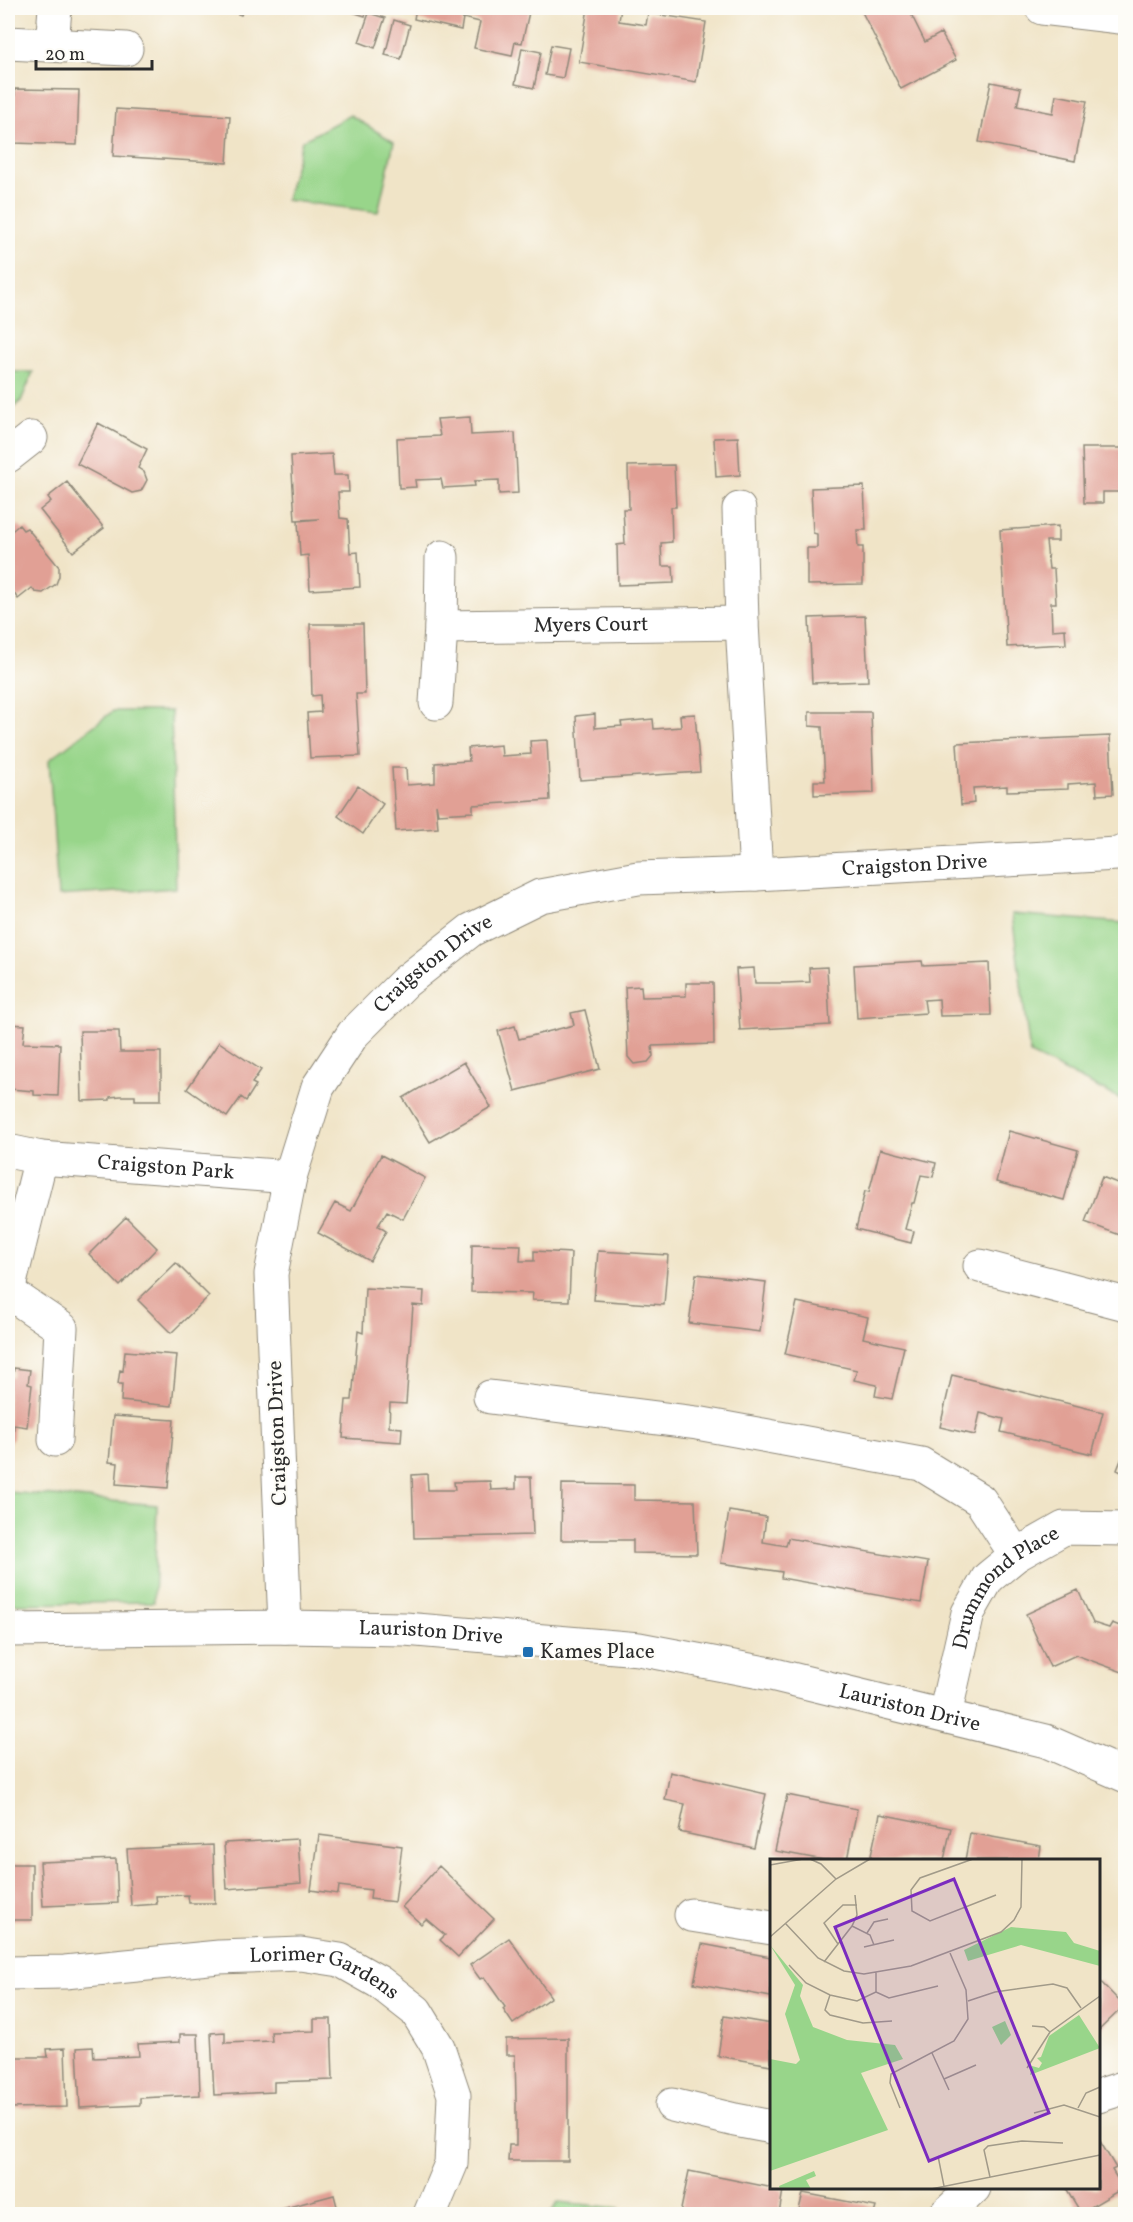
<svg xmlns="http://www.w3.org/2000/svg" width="1133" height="2222" font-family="Vollkorn,serif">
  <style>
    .green { fill: #98d58a; stroke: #62805a; stroke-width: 1.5 }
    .building { fill: #e1a095 }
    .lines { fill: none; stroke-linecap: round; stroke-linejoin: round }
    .minor-casing { stroke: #8e8879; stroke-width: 35 }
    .minor { stroke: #fff; stroke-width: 33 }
    .poi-dot { fill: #1f6fb2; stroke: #fdfcf7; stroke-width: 2 }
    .labels { text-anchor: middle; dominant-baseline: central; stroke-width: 4.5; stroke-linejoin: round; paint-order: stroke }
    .street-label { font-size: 21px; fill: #2b2b2b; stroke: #fdfcf7 }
    .poi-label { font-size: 21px; fill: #2b2b2b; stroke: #fdfcf7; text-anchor: start }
    .inset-road { fill: none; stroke: #a19a89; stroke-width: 1.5 }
    .view { fill: #7b2cbf; fill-opacity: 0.15; stroke: #7b2cbf; stroke-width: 3 }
    .inset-edge { fill: none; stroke: #2b2b2b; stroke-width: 3 }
  </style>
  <rect width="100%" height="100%" fill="#fdfcf7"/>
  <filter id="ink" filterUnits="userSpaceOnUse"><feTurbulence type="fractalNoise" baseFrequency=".0167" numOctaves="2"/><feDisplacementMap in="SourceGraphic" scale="12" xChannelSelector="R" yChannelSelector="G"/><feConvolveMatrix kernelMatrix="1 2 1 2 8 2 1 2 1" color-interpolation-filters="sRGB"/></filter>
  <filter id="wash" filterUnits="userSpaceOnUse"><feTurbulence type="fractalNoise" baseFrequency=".008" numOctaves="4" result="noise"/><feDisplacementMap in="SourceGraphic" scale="24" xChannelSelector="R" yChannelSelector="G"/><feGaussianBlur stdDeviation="1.35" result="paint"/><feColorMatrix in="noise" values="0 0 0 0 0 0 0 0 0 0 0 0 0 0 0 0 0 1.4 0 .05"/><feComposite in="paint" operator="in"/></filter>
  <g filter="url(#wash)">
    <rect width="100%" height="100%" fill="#f0e4c7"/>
    <path class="green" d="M350,115L394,142L378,212L286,200L302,141Z
      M8,372H33L21,401L8,413Z
      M113,711H171L176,888L58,896L49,760Z
      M1012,914L1125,923V1101L1030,1054Z
      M8,1492L157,1505L154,1602L8,1604Z
      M558,2202L619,2208V2214H550Z"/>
    <g id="blocks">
      <path class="building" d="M223,8H244L241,15Z
        M340,8H368L365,16Z
        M416,8H530L522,43L515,42L512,56L474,48L480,22L463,18L461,30L414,19Z
        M588,8H621L619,21L646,25L648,13L706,22L696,82L579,62Z
        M860,8H908L925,42L941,33L956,60L901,89Z
        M369,13L385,18L375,48L359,42Z
        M394,20L410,25L401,59L385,55Z
        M551,45L569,48L563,78L545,75Z
        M522,48L541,52L534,88L515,84Z
        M991,82L1021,88L1017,106L1053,113L1056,95L1087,101L1075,161L979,142Z
        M15,89L79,90L77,145L14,143Z
        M116,109L230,116L227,163L113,156Z
        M470,417L471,435L515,433L518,493L499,494V480L474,481L475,486L443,488L441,479L415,480L416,487L399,488L397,438L440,436L437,419Z
        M98,423L147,449L138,468L144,472L147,480L141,491L132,493L77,464Z
        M738,437L740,475L716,477L714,438Z
        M1082,448H1125V492H1103V503H1084Z
        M332,454L334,475H348L349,492H338L340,518L348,519L350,553L358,552L360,587L310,590L308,555L300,556L298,521L319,519L295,520L291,456Z
        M674,465L676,507H671L672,542L661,543L662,566H673L674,583L618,585L617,545L625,544L623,509H629L628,466Z
        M67,482L104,528L73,552L40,510L51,501L48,497Z
        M864,486L866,530H857L858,547H863V584L807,585V548H817V534L813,533L811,488Z
        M19,525L23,530L27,528L59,567V576L56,584L43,593L35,592L32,588L18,599L8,585V534Z
        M1058,526V541H1046L1049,569H1054L1056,603H1051L1052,630L1065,629L1066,644L1007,647L1000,530Z
        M865,616L868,681L812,683L809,618Z
        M310,624H363L365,694H356L360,756L310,758L307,713L321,712L320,695L312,696Z
        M809,712H871L874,793L814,795V781H825L822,727L809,726Z
        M595,714V728L622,726L621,722L653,719L654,729L681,727L680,715L695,714L700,772L580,780L576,716Z
        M1110,736L1113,794L1097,795L1096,782L1068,784V789L1036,790L1007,791V786L973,788L974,803L961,805L957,743Z
        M547,740L550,800L473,805V812L438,814L436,804L438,828L396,831L392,768H406L407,785L435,783V763L469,761L468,748L501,745L502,756L531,754L530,741Z
        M358,786L383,804L363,834L338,816Z
        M922,961L923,966L989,963L991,1015L940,1016L939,999L924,1000L926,1013L857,1018L854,965Z
        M827,967L830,1025L740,1030L736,969L754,968L755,983H786L810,982L809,968Z
        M686,983H713L714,1044L652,1046L653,1056L648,1062L634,1064L628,1057L625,987L641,986L642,997L686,996Z
        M585,1010L600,1069L515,1091L498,1031L515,1026L519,1039L574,1025L571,1013Z
        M8,1024L25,1025L23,1043L60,1044L58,1096L34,1095V1091L10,1089V1093H8Z
        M80,1031H119L120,1052H161V1100H135V1096H121L110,1097V1100L82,1101Z
        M219,1042L261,1070L252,1083L256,1085L246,1101L241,1097L227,1117L187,1089Z
        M464,1062L491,1107L430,1142L403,1098Z
        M1009,1131L1078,1150L1064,1200L996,1182Z
        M880,1149L936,1163L933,1177L921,1175L914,1203H912L905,1229L914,1231L911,1243L856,1229L865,1191L869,1192Z
        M381,1155L425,1178L403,1219L387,1211L378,1226L386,1231L370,1261L318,1233L335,1203L351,1211Z
        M1102,1177L1125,1186V1237L1085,1222Z
        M126,1217L157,1248L120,1286L89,1254Z
        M472,1244L521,1245L520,1261H534V1251L571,1253L569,1301L532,1300L533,1293L471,1292Z
        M598,1251L668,1255L664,1305L594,1300Z
        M176,1263L209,1296L171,1333L138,1300Z
        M696,1274L766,1282L760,1332L689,1323Z
        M365,1288L424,1291L423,1306L413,1305L406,1404L390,1403L389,1427L402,1428L401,1442L343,1438L346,1400H352L358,1331L363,1333Z
        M797,1302L868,1317L863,1338L904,1347L892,1399L875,1396L877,1385L854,1380L857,1370L785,1354Z
        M125,1351L177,1355L172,1406L121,1401L122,1384H118L120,1370L123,1371Z
        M14,1368L30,1370L28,1384L32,1385L27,1427L14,1425L13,1438L8,1444V1377H13Z
        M952,1375L1103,1412L1092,1454L1001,1432L1004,1419L980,1413L975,1435L940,1427Z
        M113,1416L174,1420L168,1488L116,1484L118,1463L109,1462Z
        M1125,1450V1474L1117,1470Z
        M427,1474L428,1490H455L454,1482L490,1481L491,1490L516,1489V1477H531L533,1535L414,1538L412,1475Z
        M562,1484L634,1485V1500L695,1501L697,1554L633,1553V1540H561Z
        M729,1511L766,1517L763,1542L786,1546L788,1538L928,1562L921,1603L781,1578L782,1572L721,1563Z
        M1078,1590L1093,1623L1109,1628L1112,1623L1125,1628V1673L1076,1655L1050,1667L1026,1614Z
        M670,1772L766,1794L754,1848L679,1832L685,1804L665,1800Z
        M787,1795L857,1809L847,1860H824L775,1851Z
        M880,1814L951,1828L944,1860H870Z
        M970,1833L1041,1846L1039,1860H965Z
        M319,1835L402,1846L395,1902L370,1899L371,1890L339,1886L338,1894L311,1890Z
        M298,1839L301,1883L227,1889L224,1843Z
        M213,1845L215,1903H189L188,1895L156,1896L157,1904L131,1906L127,1849Z
        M116,1859L118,1903L43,1906L40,1862Z
        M8,1864H32V1920H8Z
        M439,1866L494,1919L458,1957L440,1940L445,1935L426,1919L421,1924L402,1907Z
        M509,1938L551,1997L513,2024L503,2009L505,2007L484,1977L480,1979L470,1965Z
        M702,1944L771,1957V1997L694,1983Z
        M1098,1979L1124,2006L1098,2031Z
        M724,2016L771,2024V2065L718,2056Z
        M314,2019H331L333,2080L274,2082V2092L214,2095L211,2033L225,2032V2043L272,2041L271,2032L314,2031Z
        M180,2034H198L200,2095L140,2098V2105L80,2108L77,2048L93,2047L94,2058L139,2056L138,2044L180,2042Z
        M568,2038V2161H508L509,2145H516V2100L515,2055H506V2039Z
        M65,2048L67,2107L8,2108V2057H48L47,2049Z
        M1098,2138L1116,2168L1112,2170L1123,2188L1081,2213L1066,2188H1098Z
        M689,2171L783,2190L779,2214H680Z
        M803,2193L876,2207L874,2214H798Z
        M334,2195L339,2214H263Z
        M1125,2202V2214H1106Z"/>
    </g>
  </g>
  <g filter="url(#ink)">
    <use href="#blocks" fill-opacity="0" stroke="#8e8879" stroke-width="1.5"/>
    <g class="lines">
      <g class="minor-casing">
        <g id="minor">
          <path d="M1042,8L1120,17"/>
          <path d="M8,43L126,49"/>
          <path d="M52,45L55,8"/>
          <path d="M8,456L31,438"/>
          <path d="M739,509L742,623L756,874"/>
          <path id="s1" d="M441,627L742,623"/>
          <path d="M436,703L441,627L442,557"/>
          <path id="s2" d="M8,1151L41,1158L290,1177"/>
          <path d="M980,1266L1126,1304"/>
          <path d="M8,1291L41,1158"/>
          <path d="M8,1292L61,1328L55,1440"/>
          <path d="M490,1397L697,1423L921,1464L980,1500L1016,1555"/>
          <path id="s3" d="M285,1627L271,1274L290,1177L318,1087L353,1034L405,982L471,930L540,896L638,878L756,874L1117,854L1126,851"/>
          <path id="s4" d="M8,1630L285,1627L405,1629L639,1649L771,1674L1046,1741L1126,1776"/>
          <path id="s5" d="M945,1715L968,1613L988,1578L1016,1555L1064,1528L1126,1529"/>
          <path d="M691,1915L772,1928"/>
          <path id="s6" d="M8,1973L65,1972L219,1957L301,1954L340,1960L379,1982L416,2011L438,2047L454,2095L451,2164L430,2214"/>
          <path d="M1098,2096L1126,2087"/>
          <path d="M672,2105L735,2120L772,2127"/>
          <path d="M946,2214L974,2188"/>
        </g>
      </g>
      <use href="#minor" class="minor"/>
    </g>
  </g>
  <rect class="poi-dot" x="522" y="1646" width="12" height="12" rx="3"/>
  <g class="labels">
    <g class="street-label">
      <text stroke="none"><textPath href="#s1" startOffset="150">Myers Court</textPath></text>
      <text stroke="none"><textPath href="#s3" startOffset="1221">Craigston Drive</textPath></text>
      <text stroke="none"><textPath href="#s3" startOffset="717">Craigston Drive</textPath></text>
      <text stroke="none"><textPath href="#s2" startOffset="159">Craigston Park</textPath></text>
      <text transform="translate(278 1433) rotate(-92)">Craigston Drive</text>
      <text stroke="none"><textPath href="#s5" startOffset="148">Drummond Place</textPath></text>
      <text stroke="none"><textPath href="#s4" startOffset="423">Lauriston Drive</textPath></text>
      <text stroke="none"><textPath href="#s4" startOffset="909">Lauriston Drive</textPath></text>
      <text stroke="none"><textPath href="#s6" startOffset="321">Lorimer Gardens</textPath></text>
    </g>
    <g class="poi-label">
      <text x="540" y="1652">Kames Place</text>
    </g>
  </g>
  <g transform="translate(770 1859)">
    <rect width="330" height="330" fill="#f0e4c7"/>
    <path d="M241,68L296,73L304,84L330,92V107L251,86L198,102L194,91ZM0,86L33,126L30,137L43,168L77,181L125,186L133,200L91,214L118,271L0,312V200L26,205L30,201L15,155L25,126ZM309,156L330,189L260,216L262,207L269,209L272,204L267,199L271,198L279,177ZM235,162L241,176L231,186L222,168ZM44,312L46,317L36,321L41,330H10L9,327Z" fill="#98d58a"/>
    <path class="inset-road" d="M40,0L51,5L66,20M203,0L150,19L141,31L142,52L160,62L226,36M0,6L33,0M15,64L48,99L74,112L94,115L141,107L231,73L244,61L251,48L252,0M82,67L100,76L104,86M97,74L104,63L118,60M0,78L66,20L100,0M68,85L54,64L73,46H87M94,88L124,81M54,103L82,67L87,56L85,36M19,106L36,124L60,136L87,142L106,133V113M106,133L119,139L168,127M60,136L55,151L60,156L93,164L122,162M198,142L225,133L283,125L297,129L311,149M262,167L274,168L280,173M162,194L179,231M257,209L280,173L330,137M174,220L206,206M130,249L120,224L121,215L184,182L198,160L196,131L180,94M308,249L316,234L330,228M264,254L294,246L330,258M168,297L174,327M220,318L214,291L218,287L252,282L293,284M161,330L330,296"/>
    <path class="view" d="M184,20L279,254L159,302L65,68Z"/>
    <rect width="330" height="330" class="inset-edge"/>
  </g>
  <rect width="1133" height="2222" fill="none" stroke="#fdfcf7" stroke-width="30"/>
  <path d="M36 60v9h116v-9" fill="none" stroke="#2b2b2b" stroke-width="3"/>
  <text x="45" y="60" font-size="18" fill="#2b2b2b" stroke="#fdfcf7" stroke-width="4.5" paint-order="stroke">20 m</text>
</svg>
